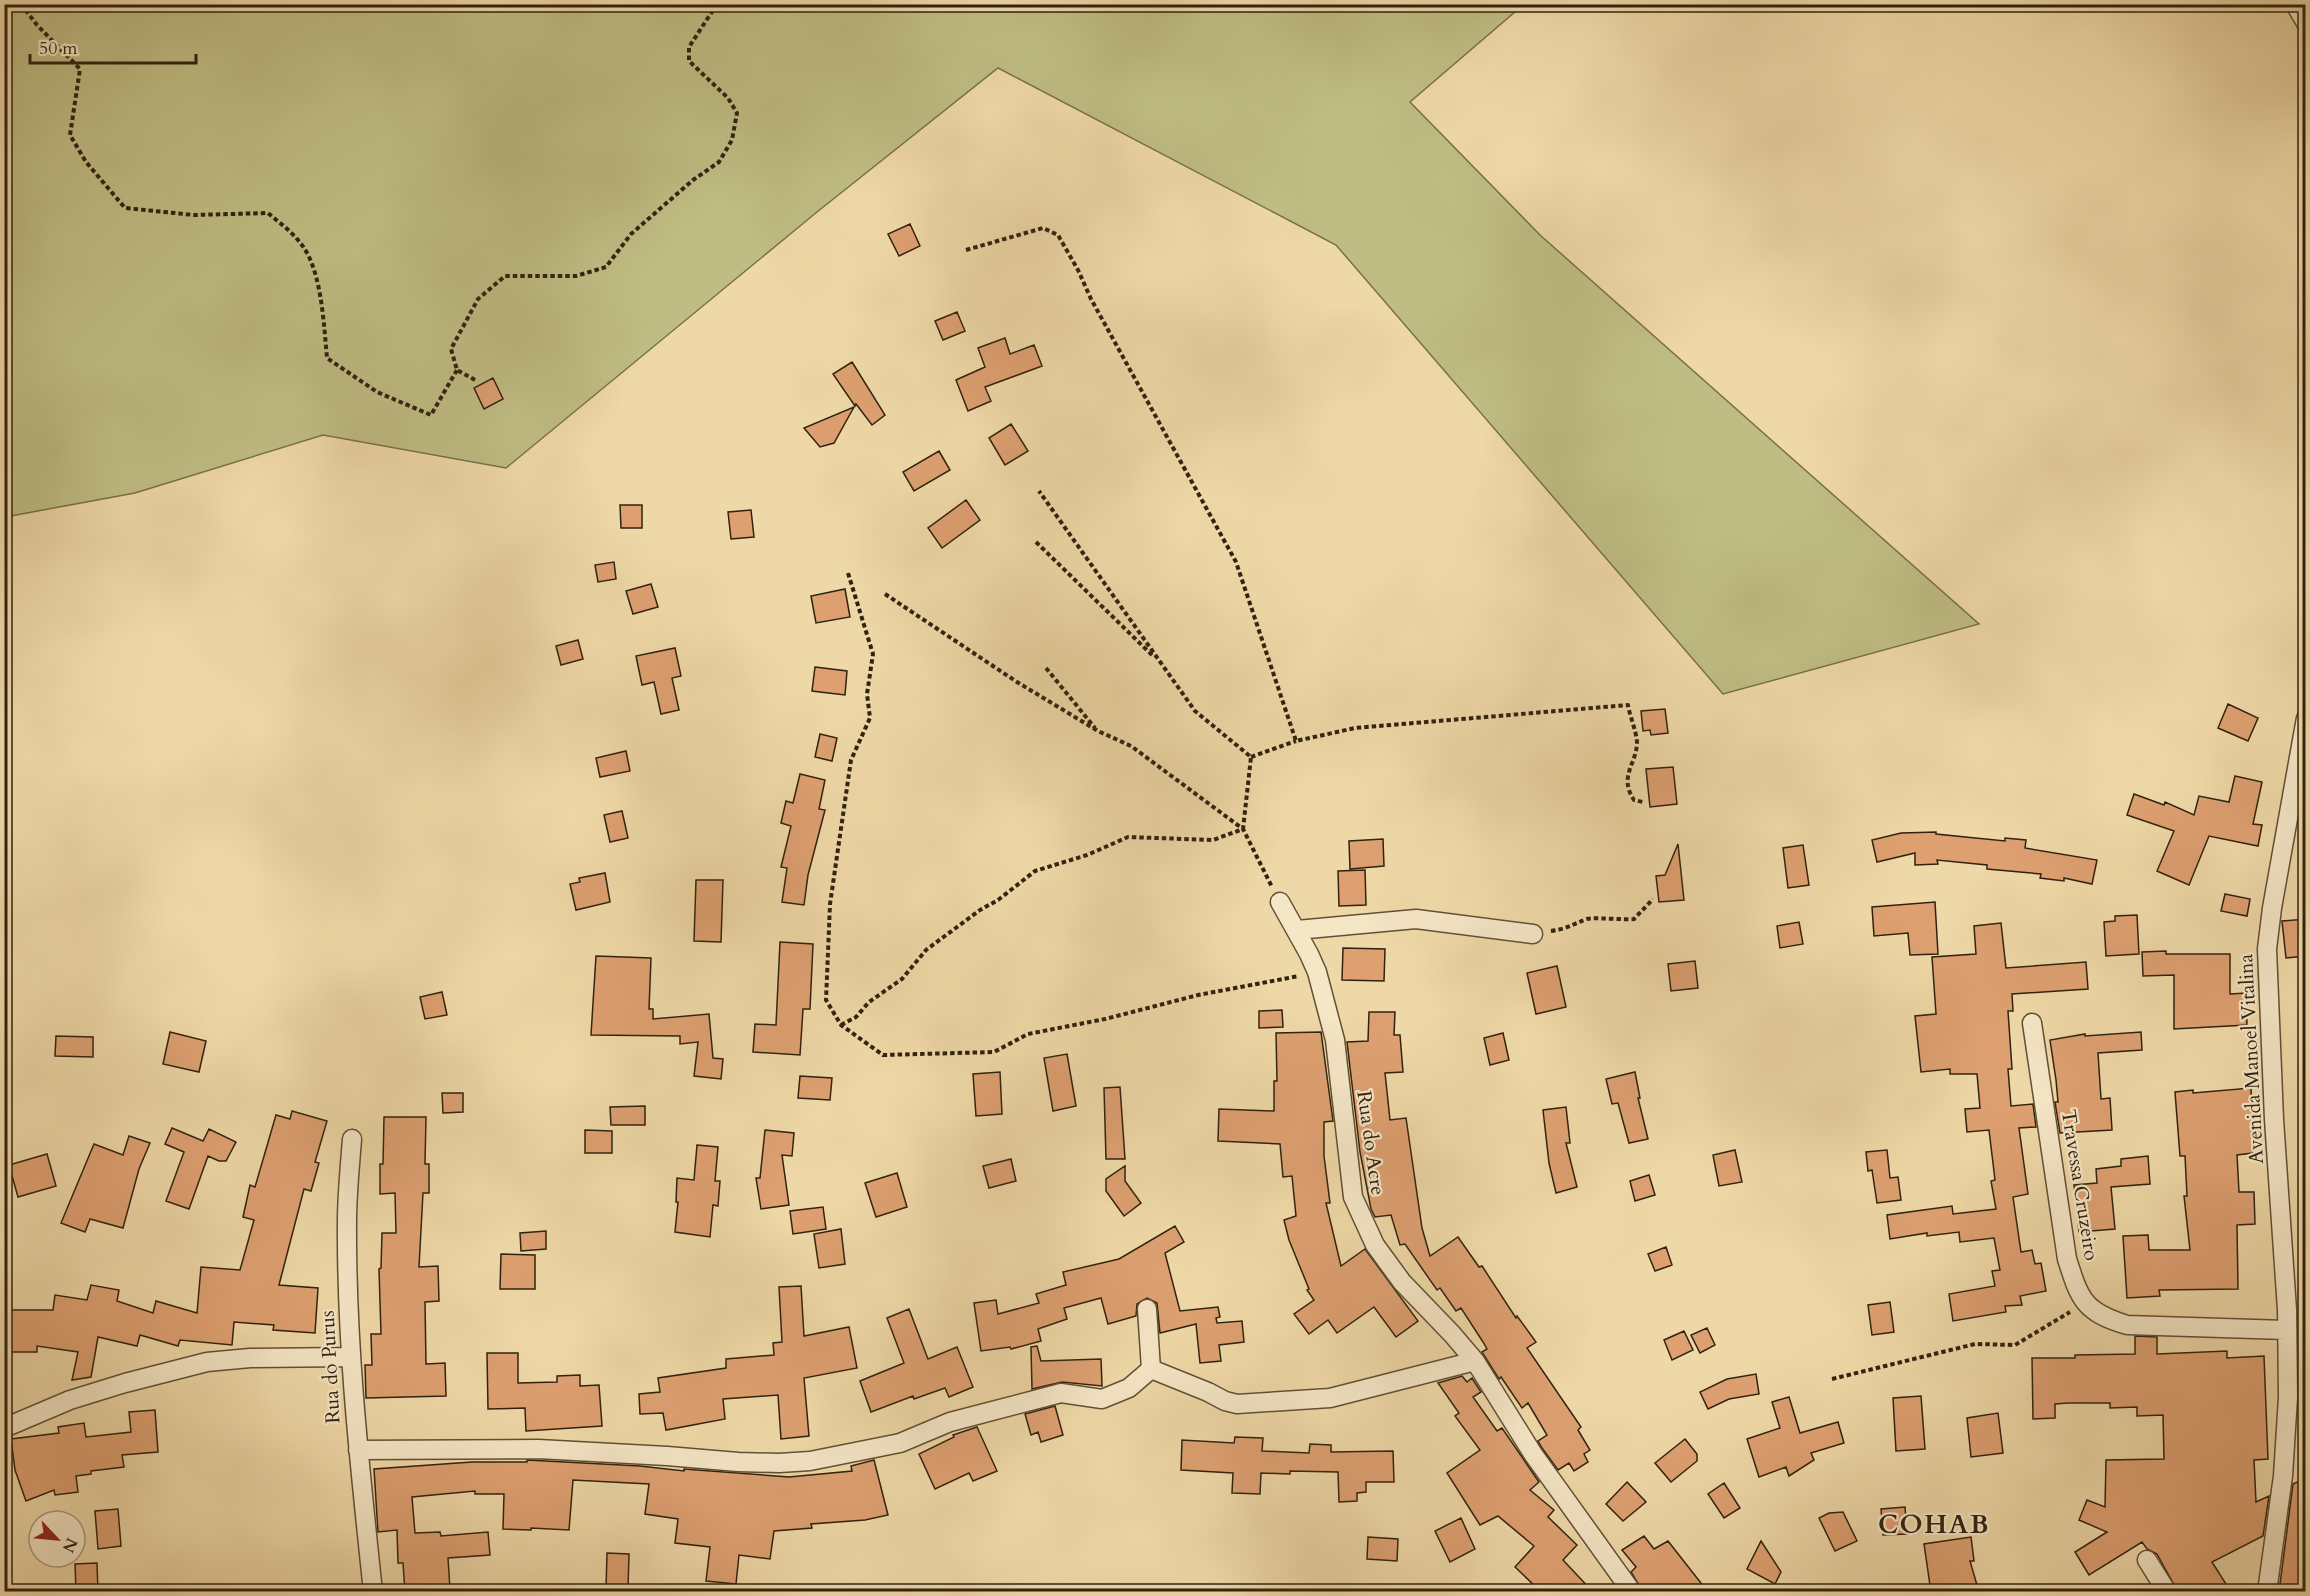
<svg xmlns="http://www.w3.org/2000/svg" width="2310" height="1596" font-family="Cardo,serif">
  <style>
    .green { fill: #bfbd83; stroke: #787049; stroke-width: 1.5 }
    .building { fill: #dea071; stroke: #30220f; stroke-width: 1.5 }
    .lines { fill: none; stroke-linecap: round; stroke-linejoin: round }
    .street-casing { stroke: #605035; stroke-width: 21 }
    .path { stroke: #30220f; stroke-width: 4; stroke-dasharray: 4.5 3; stroke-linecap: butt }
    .street { stroke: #f5e6c6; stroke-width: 18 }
    .labels { text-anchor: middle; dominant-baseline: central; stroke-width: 4.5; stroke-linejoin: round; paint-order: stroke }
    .street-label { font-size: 20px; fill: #30220f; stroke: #f5e6c6 }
    .district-label { font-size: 26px; font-weight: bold; letter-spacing: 1.5px; fill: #30220f; stroke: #f5e6c6 }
  </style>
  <rect width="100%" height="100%" fill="#efd8a7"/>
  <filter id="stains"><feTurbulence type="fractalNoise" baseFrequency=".00333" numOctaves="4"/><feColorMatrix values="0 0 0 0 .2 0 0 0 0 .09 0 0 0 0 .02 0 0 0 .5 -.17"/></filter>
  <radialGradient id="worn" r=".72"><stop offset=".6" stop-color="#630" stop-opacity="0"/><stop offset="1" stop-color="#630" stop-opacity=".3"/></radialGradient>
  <path class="green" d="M5,5H1523L1410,102L1540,235L1979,624L1723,694L1336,245L998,68L817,212L506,468L323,435L135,493L5,517Z"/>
  <path class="building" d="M910,224L920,246L899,256L888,234Z
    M957,312L965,331L943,340L935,321Z
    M1005,338L1010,354L1034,345L1042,366L985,387L991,401L968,411L956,380L985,367L978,348Z
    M852,362L885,415L872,425L856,404L855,406L833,374Z
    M493,378L503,399L484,409L474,388Z
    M854,407L834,443L820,447L804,428Z
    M1011,424L1028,451L1005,465L989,438Z
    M939,451L950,470L914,491L903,472Z
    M966,500L980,520L942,548L928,528Z
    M620,505H642V528H621Z
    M751,510L754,537L731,539L728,512Z
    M614,562L616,579L598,582L595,565Z
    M651,584L658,607L633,614L626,591Z
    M845,589L850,617L816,623L811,596Z
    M578,640L583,659L561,665L556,646Z
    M675,648L681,676L672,678L679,710L661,714L654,682L642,685L636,656Z
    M815,667L847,671L845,695L812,691Z
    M2228,704L2258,718L2248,741L2218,728Z
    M1665,709L1668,733L1651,735L1650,730L1643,731L1641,711Z
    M820,734L837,738L832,761L815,757Z
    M626,751L630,771L600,777L596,758Z
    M1673,767L1677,804L1650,807L1646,769Z
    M800,774L825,780L819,809L825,810L808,875L804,905L782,902L787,868L781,867L791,826L781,823L786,801L793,803Z
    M2235,776L2262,782L2253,824L2262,825L2258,846L2209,836L2189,885L2157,871L2174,831L2127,815L2134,794L2164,805L2165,802L2194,815L2199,796L2229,802Z
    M622,811L628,838L610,842L604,815Z
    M1936,832V834L2005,841V838L2026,840L2025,848L2097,860L2092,884L2064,878V881L2040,878L2041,874L1987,869V865L1937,860L1938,864L1915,865V853L1877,862L1872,840L1901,833Z
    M1383,839L1384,866L1350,869L1349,841Z
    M1678,844L1684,900L1659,902L1656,876L1665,875Z
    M1803,845L1809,885L1788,888L1783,848Z
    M1365,870L1366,905L1339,906L1338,871Z
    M605,873L610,902L576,910L570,884L580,882L579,878Z
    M696,880H723L721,942L694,941Z
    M2225,894L2250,899L2247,916L2221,911Z
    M1935,902L1938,954L1910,955L1908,933L1874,936L1872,907Z
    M2137,915L2139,954L2106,956L2104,922L2115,921V916Z
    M2306,919V956L2286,958L2282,921Z
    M1799,922L1803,944L1780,948L1777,926Z
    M2001,923L2006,968L2086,962L2088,989L2012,994L2013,1011H2008L2012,1069H2008L2011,1106L2033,1104L2036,1127L2019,1128L2028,1194L2013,1197L2021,1252L2032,1250L2035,1264L2041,1263L2046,1291L2020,1296L2022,1305L2005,1306L2006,1312L1953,1321L1949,1294L1995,1286L1992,1271L2000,1270L1994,1238L1960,1242L1959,1232L1927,1236V1233L1890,1239L1887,1215L1952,1206L1953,1214L1996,1209L1991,1181L1995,1180L1989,1130L1967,1132L1965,1109L1980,1108L1977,1074H1950V1069L1921,1072L1915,1016L1936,1014L1932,957L1976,954L1974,926Z
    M780,942L813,944L810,1009H803L800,1055L753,1052L755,1024L776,1025Z
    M1343,948L1385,949L1384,981L1342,980Z
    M2166,951V954H2230V994L2246,993L2247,1025L2174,1029V975L2143,976L2142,952Z
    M596,956L651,958L649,1009H653V1019L709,1014L713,1058L723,1059L721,1079L694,1076L698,1042L680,1044V1036L591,1035Z
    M1695,961L1698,988L1671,991L1668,964Z
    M1557,966L1566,1007L1536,1014L1527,973Z
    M442,992L447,1015L425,1019L420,997Z
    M1282,1010L1283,1027L1259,1028V1011Z
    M1369,1012H1395L1394,1035H1400L1403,1072L1385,1073L1390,1120L1406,1118L1422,1228L1430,1256L1458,1237L1479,1267L1482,1266L1516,1318L1517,1316L1536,1342L1527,1348L1581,1427L1578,1430L1590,1450L1584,1454L1588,1462L1574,1471L1569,1463L1558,1470L1542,1448L1538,1441L1547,1435L1528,1403L1522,1408L1501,1377L1499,1379L1482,1352L1487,1349L1483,1342L1461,1308L1456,1311L1440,1288L1437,1290L1405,1244L1400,1245L1391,1215L1375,1217L1371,1209L1360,1152L1347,1042L1368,1041Z
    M170,1032L206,1041L199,1072L163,1064Z
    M1321,1032L1333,1121L1324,1122V1156L1330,1203H1326L1341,1266L1365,1249L1418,1321L1396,1337L1374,1307L1337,1333L1328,1320L1309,1334L1294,1314L1314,1300L1307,1290L1309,1289L1289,1240L1284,1220L1296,1216L1292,1176L1283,1177L1280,1144L1218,1141L1219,1109L1274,1111V1081H1277L1276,1033Z
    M2141,1032L2142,1050L2098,1053L2101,1099L2110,1098L2112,1130L2060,1133L2055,1102H2058L2056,1080L2050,1040L2085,1034V1036Z
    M1503,1033L1509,1060L1490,1065L1484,1038Z
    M56,1036L93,1037V1057L55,1056Z
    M1067,1054L1076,1106L1053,1111L1044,1058Z
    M1000,1072L1002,1114L976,1116L973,1074Z
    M1635,1072L1640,1098H1638L1648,1139L1629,1143L1618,1103L1612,1104L1606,1079Z
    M800,1076L832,1078L830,1100L798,1098Z
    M1120,1087L1125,1159H1106L1104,1088Z
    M2251,1088L2253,1153L2237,1155L2239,1192H2254L2255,1224L2237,1225L2238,1289L2159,1290L2160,1296L2127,1298L2123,1236L2148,1235L2149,1250H2190L2184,1196H2187L2185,1156H2180L2175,1092L2193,1090V1093Z
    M442,1093H463V1112L443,1113Z
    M645,1106V1125H611L610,1107Z
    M1566,1107L1570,1143H1566L1577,1187L1556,1193L1549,1163L1543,1110Z
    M292,1111L327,1121L315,1162L319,1163L311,1191L304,1189L279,1285L318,1288L315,1333L273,1330L274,1325L234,1322L232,1345L180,1340L178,1346L140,1335L137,1346L98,1337L91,1377L72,1380L78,1352L37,1346V1352H7V1310H53L55,1295L87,1300L91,1285L119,1290L117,1301L153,1313L156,1301L197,1313L201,1267L240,1270L254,1220L243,1217L250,1185L255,1187L276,1115L290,1119Z
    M384,1117H426L425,1164H429V1193H423L419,1267L438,1266L439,1301L425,1302L426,1364L445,1363L446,1396L366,1398L365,1365H372L371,1334H381L379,1269L381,1268L382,1233H396L395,1193L380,1194V1164H383Z
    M172,1128L203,1141L209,1129L236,1142L226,1161H219L208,1156L189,1209L166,1201L184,1152L165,1144Z
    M585,1130L612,1131V1153H585Z
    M765,1130L794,1133L792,1156L782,1155L789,1205L761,1209L756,1178H760Z
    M129,1136L150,1143L139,1169L123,1228L90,1219L85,1232L61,1223L94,1144L123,1155Z
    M697,1145L718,1147L715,1181H720L718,1206L713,1205L710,1237L675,1232L678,1202H676L677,1178L694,1180Z
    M1735,1150L1742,1182L1719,1186L1713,1155Z
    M1887,1150L1890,1178L1898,1177L1901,1200L1877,1203L1872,1170L1868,1171L1866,1152Z
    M47,1154L56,1186L18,1197L9,1165Z
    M2148,1156L2150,1184L2111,1187L2115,1229L2079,1232L2074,1185L2097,1183L2096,1169L2121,1166V1159Z
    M1011,1159L1016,1181L989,1188L983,1166Z
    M1125,1166V1181L1141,1203L1124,1216L1106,1191V1179Z
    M897,1173L907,1207L876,1217L865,1183Z
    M1649,1175L1655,1195L1635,1201L1630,1181Z
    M823,1207L826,1229L793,1234L790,1211Z
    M1175,1226L1184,1242L1165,1253L1180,1311L1218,1307L1220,1317L1216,1318L1217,1323L1242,1321L1244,1342L1219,1345L1221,1361L1200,1363L1196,1324L1160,1333L1157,1303L1147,1298L1137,1304L1136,1316L1108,1324L1101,1298L1064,1308L1067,1319L1038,1329L1041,1341L1011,1349L1010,1347L981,1351L974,1303L996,1300L998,1314L1039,1303L1036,1294L1066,1285L1063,1272L1119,1259Z
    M841,1229L845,1264L819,1268L814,1234Z
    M546,1231V1249L521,1251L520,1233Z
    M1666,1247L1672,1265L1655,1271L1648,1254Z
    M501,1254L535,1255V1289H500Z
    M801,1286L804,1336L849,1327L857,1368L804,1378L809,1436L781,1439L778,1395L723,1399L725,1419L666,1430L663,1413L640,1414L639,1394L660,1392L658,1378L726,1368V1359L774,1355L773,1343L782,1342L779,1287Z
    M1890,1302L1894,1332L1872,1335L1868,1305Z
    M909,1309L928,1359L957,1347L973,1387L949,1397L945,1388L914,1399L913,1396L871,1412L860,1381L904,1363L887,1318Z
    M1707,1328L1715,1345L1700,1353L1691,1335Z
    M1684,1331L1693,1350L1672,1360L1664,1340Z
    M2135,1336L2157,1337V1354L2227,1351V1358L2264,1356L2268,1459L2254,1460L2256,1502L2269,1496L2263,1536L2212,1562L2231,1592H2178L2157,1554L2147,1549L2142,1542L2089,1575L2075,1552L2107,1532L2079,1520L2087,1500L2105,1507L2106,1460L2164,1459L2163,1415L2137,1416V1407L2110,1408V1403H2068L2055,1404V1418L2033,1419L2032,1358H2075V1355L2135,1354Z
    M1037,1346L1041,1361L1101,1359L1102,1386L1062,1382L1032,1389L1031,1347Z
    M487,1353H518V1383L557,1382V1376L580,1375V1386L599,1385L602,1426L526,1431L525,1408L488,1409Z
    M1756,1374L1759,1394L1729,1399L1708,1409L1700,1392L1727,1379Z
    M1462,1376L1467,1382L1472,1378L1481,1392L1473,1397L1497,1431L1502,1428L1539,1482L1530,1490L1554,1510L1548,1517L1577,1545L1563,1560L1593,1592H1541L1515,1567L1534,1546L1498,1516L1480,1525L1447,1473L1480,1450L1455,1416L1459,1413L1438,1383Z
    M1921,1396L1925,1449L1896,1451L1893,1398Z
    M1789,1397L1800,1433L1838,1422L1844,1443L1811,1453L1814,1460L1789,1476L1786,1467L1759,1477L1747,1439L1780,1428L1772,1402Z
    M1055,1406L1063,1435L1041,1442L1038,1432L1031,1435L1025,1414Z
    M155,1410L158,1452L122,1455L124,1467L91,1471V1474L76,1476L78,1492L55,1495L54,1490L26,1501L15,1470L11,1439L59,1433L58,1427L84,1423L86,1437L131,1432L129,1412Z
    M1998,1413L2003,1453L1971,1457L1967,1418Z
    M977,1427L997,1471L973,1481L969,1473L935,1489L919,1454L954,1437L953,1435Z
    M1235,1437L1263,1438L1262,1451L1309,1453L1310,1444L1331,1445V1452L1393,1451L1394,1482H1366V1492L1357,1493V1501L1339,1502L1338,1472L1290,1471V1474L1261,1473L1260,1494L1232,1493L1233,1473L1181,1470L1182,1440L1234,1443Z
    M1685,1439L1697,1454V1461L1671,1482L1655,1463Z
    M527,1460L640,1466L684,1471V1469L789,1477L852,1471L851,1466L874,1460L888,1515L865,1520L811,1524L812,1528L774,1531L770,1559L739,1555L736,1584L706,1581L710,1547L675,1543L678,1519L645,1514L649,1484L573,1480L569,1530L531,1528V1530L503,1529L504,1494H475V1491L412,1497L415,1533L440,1532L441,1536L488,1532L490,1555L448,1558L450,1589L434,1592H405L403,1563H398L397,1530L378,1532L374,1469L472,1462H527Z
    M2306,1478V1559L2302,1592H2279L2293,1484Z
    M1627,1482L1646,1502L1623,1521L1606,1504Z
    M1724,1483L1740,1508L1724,1518L1708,1494Z
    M1905,1507L1907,1534L1883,1535L1881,1509Z
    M118,1509L121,1546L98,1549L95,1511Z
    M1843,1512L1857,1541L1835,1551L1819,1518L1829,1513Z
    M1461,1518L1475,1549L1450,1562L1435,1531Z
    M1644,1536L1654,1549L1668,1541L1708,1592H1643L1631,1572L1636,1567L1622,1550Z
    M1368,1537L1398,1539L1397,1561L1367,1559Z
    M1971,1537L1974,1561H1970L1979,1592H1931L1924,1544Z
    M1761,1541L1781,1572L1775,1584L1747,1569Z
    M607,1553L629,1554L628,1589H606Z
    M97,1563L98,1592H76L75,1564Z"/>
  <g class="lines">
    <g class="street-casing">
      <path id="street" d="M2295,4L2306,23
        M1280,902L1309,954L1317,972L1335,1040L1353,1197L1375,1245L1402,1282L1452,1334L1475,1361L1533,1454L1632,1592
        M1297,930L1416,919L1533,934
        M2032,1023L2067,1259C2080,1300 2084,1312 2127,1325L2286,1330
        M352,1139C350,1166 347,1194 347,1221C346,1345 360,1468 373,1592
        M1147,1309L1151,1369L1208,1392L1225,1401L1237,1404L1330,1398L1475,1361
        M4,1428L70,1400L125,1383L207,1362L250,1358L350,1357
        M358,1450L538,1449L667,1456L738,1462L779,1463L810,1461L900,1443L950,1422L1061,1393L1102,1399L1129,1388L1151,1369
        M2147,1560L2167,1592
        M2267,1592L2283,1476L2288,1397L2287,1310L2274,1119L2267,949L2272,908L2306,718"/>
    </g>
    <path class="path" d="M21,4L37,25L80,69L70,135L86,162L125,208L194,215L268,213C281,224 295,234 304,248C322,275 324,327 327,358L377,392L431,415L457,370
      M966,250L1043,228L1058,235L1078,270L1091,299L1236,562L1296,741L1355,728L1628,705C1630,717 1636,730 1637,742C1637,764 1618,776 1634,800L1643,802
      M475,380L457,370L451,349L478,299L505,276H576L606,267L631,234L693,180L719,162L732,140L737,113L728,98L689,61V47L717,4
      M1036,542L1154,657
      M848,573L873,654L867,694L870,718L851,760L830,904L826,1000L841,1025L883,1055L994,1052L1028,1034L1105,1019L1198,995L1299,976
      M885,594L1017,682L1098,731L1131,746L1243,829L1272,887
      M1046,668L1095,728
      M1251,757L1296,741
      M1551,931C1567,929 1573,924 1587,919C1593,917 1623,920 1634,919L1653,899
      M841,1025L856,1017L869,1002L902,979L926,950L980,910L998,900L1035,871L1087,855L1128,837L1213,840L1243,829L1251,757L1195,711L1039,491
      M1832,1379L1975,1344L2015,1345L2070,1312"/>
    <use href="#street" class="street"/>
  </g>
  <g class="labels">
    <g class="street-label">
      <text transform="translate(2251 1059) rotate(-93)">Avenida Manoel Vitalina</text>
      <text transform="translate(1371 1143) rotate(82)">Rua do Acre</text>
      <text transform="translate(2080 1185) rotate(81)">Travessa Cruzeiro</text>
      <text transform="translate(330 1367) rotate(-93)">Rua do Purus</text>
    </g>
    <g class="district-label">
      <text x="1934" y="1524">COHAB</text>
    </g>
  </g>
  <rect width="2310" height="1596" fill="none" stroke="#efd8a7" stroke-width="24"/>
  <rect x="6" y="6" width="2298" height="1584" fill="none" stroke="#30220f" stroke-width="3"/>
  <rect x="12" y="12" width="2286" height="1572" fill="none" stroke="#30220f" stroke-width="1.5"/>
  <g transform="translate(57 1539) rotate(116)"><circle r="28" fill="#f5e6c6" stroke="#a6987d" stroke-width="1.5"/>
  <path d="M0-4.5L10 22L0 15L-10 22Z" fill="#8f2418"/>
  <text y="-9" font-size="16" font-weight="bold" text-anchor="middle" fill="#30220f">N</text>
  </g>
  <path d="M30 54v9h166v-9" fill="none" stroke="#30220f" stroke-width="3"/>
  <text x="39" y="54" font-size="18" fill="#30220f" stroke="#f5e6c6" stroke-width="4.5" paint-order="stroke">50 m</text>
  <rect width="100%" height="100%" filter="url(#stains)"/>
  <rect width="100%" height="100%" fill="url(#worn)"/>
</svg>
